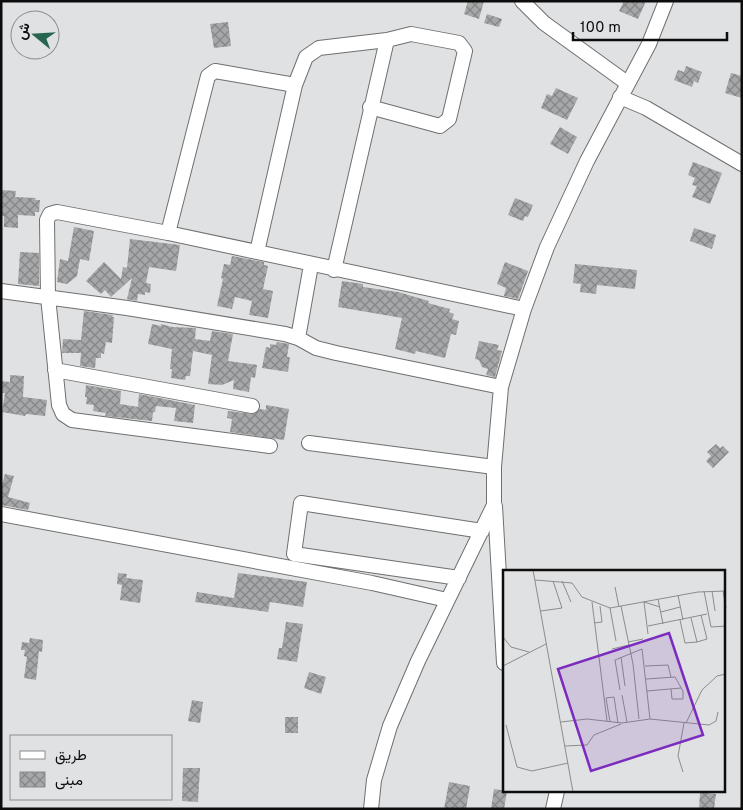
<svg xmlns="http://www.w3.org/2000/svg" width="743" height="810" font-family="Overpass,Vazirmatn,sans-serif">
  <style>
    .building { fill: url(#building-cross-hatch) }
    .lines { fill: none; stroke-linecap: round; stroke-linejoin: round }
    .minor-casing { stroke: #6e6f70; stroke-width: 16 }
    .minor { stroke: #fff; stroke-width: 14 }
    .inset-road { fill: none; stroke: #8c8c8d; stroke-width: 1 }
    .view { fill: #7b2cbf; fill-opacity: 0.15; stroke: #7b2cbf; stroke-width: 2.5 }
    .inset-edge { fill: none; stroke: #0d0d0d; stroke-width: 2.5 }
  </style>
  <defs>
    <pattern id="building-cross-hatch" width="8" height="8" patternUnits="userSpaceOnUse" patternTransform="scale(1.25)"><rect width="8" height="8" fill="#a6a7a8"/><path d="M0 0l8 8M0 8l8-8" fill="none" stroke="#868687"/></pattern>
  </defs>
  <rect width="100%" height="100%" fill="#e0e1e2"/>
  <path class="building" d="M468,1H484L479,19L464,14Z
    M624,1H646L638,19L619,11Z
    M487,14L502,19L499,27L484,23Z
    M228,22L231,46L214,48L210,24Z
    M686,66L702,72L698,83L694,81L692,87L674,80L678,70L684,72Z
    M731,73L742,76V98L725,93Z
    M556,88L578,98L567,120L541,108L547,94L552,96Z
    M560,127L577,137L568,154L550,144Z
    M693,162L722,173L710,204L692,197L697,186L692,185L695,178L688,175Z
    M1,190L16,191L15,197L36,198L35,200H40L39,212H35V216L18,215V228L4,227V216H1Z
    M515,198L533,205L528,217L525,216L523,221L508,215Z
    M74,227L94,231L89,261L80,259L77,276L67,284L57,282L60,259L68,261Z
    M694,228L716,235L712,249L690,241Z
    M130,239L180,245L176,271L149,267L146,283L151,284L150,293L145,292V295L138,294L137,301L127,299L132,278L111,297L105,290L101,294L86,281L104,262L121,279L123,267L127,268Z
    M20,252L39,253V286L18,284Z
    M232,256L264,262V265L268,266L263,289L273,291L268,318L249,315L252,301L235,297L232,309L217,306L223,279L221,278L224,264L230,265Z
    M505,262L528,271L518,299L504,296L506,288L497,284Z
    M575,264L637,270L635,289L597,285L596,294L580,292L581,284L573,283Z
    M342,281L363,284V287L398,292L429,301L428,303L450,309L449,312L454,314L452,319L459,321L456,335L451,334L445,358L416,351L415,354L395,349L402,318L338,307Z
    M84,311L113,315L112,317H114L112,343L106,342L104,354L101,353V358H96L95,368L80,366L81,353H62L63,339L81,340Z
    M152,324L161,326V324L172,327L196,328L195,339L210,341L212,331L233,334L228,361L257,365L255,378L251,377L249,392L233,389L234,380L222,385L208,384L212,355L193,351L190,376H186L185,380L171,378L172,369H170L172,349L148,344Z
    M479,341L499,345L497,350L502,351L495,377L486,375L488,369L482,367L479,360L475,359Z
    M277,342L289,344L287,357H290L288,372L262,368L266,347L270,348V344L276,345Z
    M10,375L24,376L23,397L47,400L45,416L26,414L25,416L2,412L5,393H2V381L10,382Z
    M86,385L121,391L120,404L138,407L139,394L195,405L193,423L174,421L176,408L156,406L155,412H153L152,421L105,416L106,413L93,411L94,405L86,404L87,397H85Z
    M266,405L289,409L284,440L230,432L232,419L227,418L228,411L254,414L260,409L266,410Z
    M716,444L720,448L723,446L729,452L713,468L706,461L711,456L707,452Z
    M5,474L14,476L8,497L30,503L28,510L1,505V489Z
    M118,573L127,574L126,578L143,580L140,603L120,600L122,585L117,584Z
    M238,573L307,582L303,607L270,602L268,612L195,602L197,592L234,598Z
    M286,622L303,624L297,662L277,659L279,648H282Z
    M30,638L43,640L42,652L39,651L36,680L24,678L27,657L24,656L25,650H21L22,642L29,643Z
    M309,672L326,677L321,694L304,688Z
    M192,700L203,702L200,723L188,721Z
    M285,717H298V733H285Z
    M183,768H200L198,802L182,801Z
    M449,782L470,786L466,809H444Z
    M494,789L507,791L504,809H491Z
    M700,792L716,794L714,809H699Z"/>
  <g class="lines">
    <g class="minor-casing">
      <path id="minor" d="M522,1L544,23L627,83
        M620,97L646,108L742,164
        M168,233L208,76L215,71L295,85
        M257,252L295,85L306,57L319,48L387,40L411,34L459,43L465,51L449,119L440,126L370,107
        M334,270L387,40
        M1,291L127,308L285,334L298,338L316,348L336,353L501,387
        M298,338L311,265
        M55,370L252,406
        M309,443L494,467
        M270,446L72,420L63,414L59,405L48,297L47,220L50,214L57,212L168,233L524,309
        M495,506L504,663
        M1,514L372,583L447,600
        M459,578L294,554L301,503L482,531
        M371,809L374,780L390,726L418,661L494,505V467L501,387L524,309L547,247L587,161L649,44L666,1
        M553,809L557,791"/>
    </g>
    <use href="#minor" class="minor"/>
  </g>
  <g transform="translate(503 570)">
    <rect width="222" height="222" fill="#e0e1e2"/>
    <path class="inset-road" d="M30,0L70,222M32,10L69,13L79,27L107,38L195,22L223,21M59,11L68,32M112,17L116,37M201,21L208,57L223,56M209,21L212,41M220,21L223,38M175,25L180,50M155,29L160,54M89,32L104,151M141,32L145,64M141,32L157,37M118,36L130,94L136,149M107,38L113,71M38,41L59,38L50,11M158,42L177,37M188,48L194,72M177,50L182,73L194,72L204,69L198,45M91,53L99,52L97,36M145,56L204,44M0,67L8,77L26,82M125,72L140,69M109,79L126,75M118,87L122,116M0,96L43,74M142,96L165,95L168,107M143,109L172,107L180,121V129H169L168,119M117,120L112,90L139,79L147,149M144,121L178,118M119,125L124,152M58,152L84,149L119,153L147,149L206,155L213,151L215,142M107,152L103,128L111,127L115,153M183,153L199,120L214,106L223,104M3,155L14,197L29,201L65,193M62,176L84,175L91,165L118,154M180,202L175,186L181,153"/>
    <path class="view" d="M166,63L200,165L88,201L55,99Z"/>
    <rect width="222" height="222" class="inset-edge"/>
  </g>
  <rect width="743" height="810" fill="none" stroke="#0d0d0d" stroke-width="5"/>
  <rect x="10" y="735" width="162" height="65" fill="#e0e1e2" stroke="#8c8c8d"/>
  <rect x="20" y="751" width="25" height="8" fill="#ffffff" stroke="#8c8c8d"/>
  <text x="55" y="760" font-size="15" fill="#0d0d0d">طريق</text>
  <rect x="20" y="772" width="25" height="15" fill="url(#building-cross-hatch)" stroke="#8c8c8d"/>
  <text x="55" y="785" font-size="15" fill="#0d0d0d">مبنى</text>
  <g transform="translate(35 35) rotate(288)"><circle r="24" fill="#e0e1e2" stroke="#8c8c8d"/>
  <path d="M0-4L9 19L0 12L-9 19Z" fill="#276550"/>
  <text y="-8" font-size="14" font-weight="bold" text-anchor="middle" fill="#0d0d0d">ش</text>
  </g>
  <path d="M573 32v8h154v-8" fill="none" stroke="#0d0d0d" stroke-width="2.5"/>
  <text x="580" y="32" font-size="15" fill="#0d0d0d" stroke="#e0e1e2" stroke-width="4" paint-order="stroke">100 m</text>
</svg>
